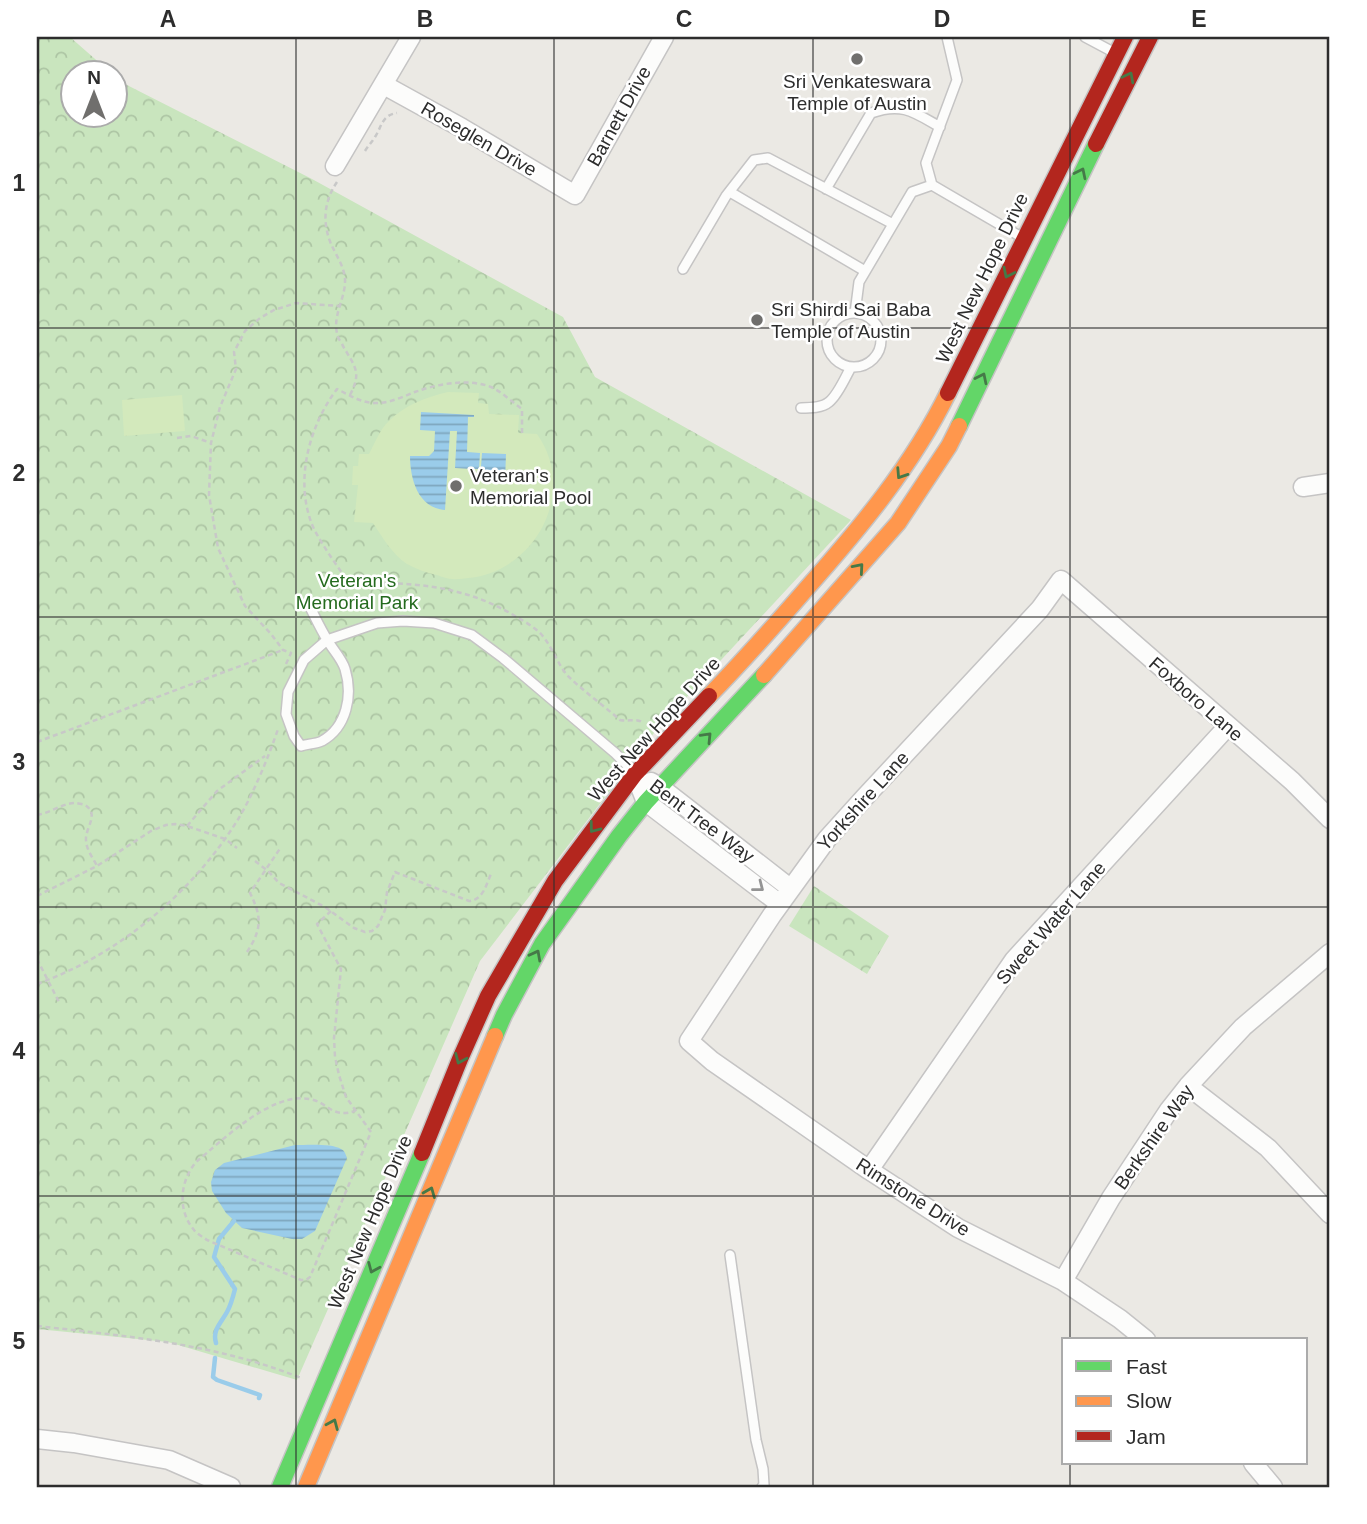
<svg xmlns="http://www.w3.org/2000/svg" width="1367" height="1524" font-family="Helvetica,sans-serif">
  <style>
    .park { fill: url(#park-crowns) }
    .pitch { fill: #d3e9bc }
    .water { fill: url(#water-rules) }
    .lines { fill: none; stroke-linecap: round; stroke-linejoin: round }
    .stream { stroke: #9accea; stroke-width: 4.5 }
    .lane-casing { stroke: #c5c4c4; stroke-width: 12 }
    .street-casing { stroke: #c5c4c4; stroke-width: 21 }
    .fast-casing { stroke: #c5c4c4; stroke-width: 19 }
    .slow-casing { stroke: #c5c4c4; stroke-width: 19 }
    .jam-casing { stroke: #c5c4c4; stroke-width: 19 }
    .path { stroke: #c8c8c8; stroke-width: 2.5; stroke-dasharray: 5 3.5; stroke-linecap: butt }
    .lane { stroke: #fcfcfb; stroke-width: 9 }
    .street { stroke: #fcfcfb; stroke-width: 18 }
    .fast { stroke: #63d668; stroke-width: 16 }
    .slow { stroke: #ff974d; stroke-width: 16 }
    .jam { stroke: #b3261e; stroke-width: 16 }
    .oneway { stroke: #457948 }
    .oneway2 { stroke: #949494 }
    .grid { fill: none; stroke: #2d2d2d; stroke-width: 2; stroke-opacity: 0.55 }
    .poi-dot { fill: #706f6d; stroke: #fff; stroke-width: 2.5 }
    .labels { text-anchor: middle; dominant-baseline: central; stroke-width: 5; stroke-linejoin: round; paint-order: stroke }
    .poi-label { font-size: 19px; fill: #2d2d2d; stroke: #fff; text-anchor: start }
    .street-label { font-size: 19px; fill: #2d2d2d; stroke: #fff }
    .park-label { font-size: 19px; fill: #246a1e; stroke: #fff }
    .neatline { fill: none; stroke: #2d2d2d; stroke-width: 2.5 }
    .grid-label { font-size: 23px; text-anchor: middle; font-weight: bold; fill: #2d2d2d }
  </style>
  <defs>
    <pattern id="park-crowns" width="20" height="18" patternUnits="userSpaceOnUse" patternTransform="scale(1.75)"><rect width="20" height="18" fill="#c9e5be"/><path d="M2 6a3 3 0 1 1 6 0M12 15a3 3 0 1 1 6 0" fill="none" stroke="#adc5a4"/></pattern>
    <pattern id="water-rules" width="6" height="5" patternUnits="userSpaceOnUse" patternTransform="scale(1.75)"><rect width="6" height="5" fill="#9accea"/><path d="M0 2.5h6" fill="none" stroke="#7ea6be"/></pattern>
  </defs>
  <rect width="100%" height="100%" fill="#ebe9e4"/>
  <path class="park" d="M37,37H70L111,73L74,74V116H116V77L121,82L312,179L563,317L595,377L851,520L657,729L480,961L297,1380L168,1342L37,1329Z
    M814,886L889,936L867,974L789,926Z"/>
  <path class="pitch" d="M448,392L479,393L478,403L488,404L489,414L519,415L518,433L537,434C578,491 536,571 469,578C464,578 458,580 453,579C448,579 442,577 437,575C427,573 416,569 407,564C392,554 383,538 373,523L354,522L358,485H352L353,466H358L359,454H369C375,443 380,429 389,421C405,405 426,397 448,392Z
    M182,395L185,431L124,436L122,400Z"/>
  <path class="water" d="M421,412L474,415V417H468L467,452L480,453L479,469H474V474H471V469L455,468L457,431H450L445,510C418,508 410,479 410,456H429L434,451L435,431L420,430Z
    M482,453L506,454L505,481L480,480Z
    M295,1145C306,1145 332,1143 341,1149C345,1151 345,1153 347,1158L315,1231L302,1239H292L242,1228L226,1213L212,1191L211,1182L215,1170L224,1163Z"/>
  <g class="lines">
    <path class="stream" d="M216,1343C212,1330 221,1323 227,1312C231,1305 233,1297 235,1289L214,1257L219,1239L234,1221
      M215,1358L213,1377L217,1380L260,1395L259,1398"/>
    <g class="lane-casing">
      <path id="lane" d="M947,37L957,80L926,163L932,185L1023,238
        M1085,37L1115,53
        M826,189L871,113C902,102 914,112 940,127
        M730,192L865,271
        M683,269L726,196L754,160L768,158L893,224
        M855,313L859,282L912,192L932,185
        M827 340a27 27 0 1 1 54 0a27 27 0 1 1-54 0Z
        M801,408C810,408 822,408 829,402C838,395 846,376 851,367
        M310,607C316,619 321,630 328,641C333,650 342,659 345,669C353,695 347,727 322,741C316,744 307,744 301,746L294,736L286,714L288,692L304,660L327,640L377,623L403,621L434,623L472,635L503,658L615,753L634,772
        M730,1255L756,1440L763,1469L764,1485L762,1487"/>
    </g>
    <g class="street-casing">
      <path id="street" d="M384,85L462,128L575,195L664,37
        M335,166L411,37
        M1303,487L1330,483
        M635,774L646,802L780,904
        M651,782L660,787L790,888
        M1188,1086L1268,1148L1330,1214
        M869,1170L1014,960L1228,726
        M1063,1281L1111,1198L1169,1110L1188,1086L1243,1027L1330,953
        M1146,1340L1120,1319L1063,1281L958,1228L869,1170L712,1061L689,1041L772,915L827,839L864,798L1040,609L1061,580L1292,781L1330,819
        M37,1439L74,1443L169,1460L231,1487
        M1253,1463L1273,1487"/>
    </g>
    <g class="fast-casing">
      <path id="fast" d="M959,426L1096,144
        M495,1036L504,1015L542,944L619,836L646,802L764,675
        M280,1487L422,1153"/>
    </g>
    <g class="slow-casing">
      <path id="slow" d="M764,675L898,523L949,446L959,426
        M709,696C743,661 775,625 807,588C860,528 912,466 948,393
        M306,1487L495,1036"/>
    </g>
    <g class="jam-casing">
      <path id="jam" d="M1096,144L1150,37
        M948,393L1125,37
        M422,1153L460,1059L488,996L555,881L635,774L709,696"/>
    </g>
    <path class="path" d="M365,151C368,146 372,142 375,137C382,126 382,115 397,113
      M337,182C324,201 322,222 331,244C336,255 344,266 345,279C346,299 331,316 338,337C339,340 342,343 343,346C355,367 362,372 350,395
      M522,433V409C512,402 502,392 491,387C468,378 437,384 415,392C402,397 388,404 373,403C360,402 349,395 337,389C309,426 293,483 314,529C324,548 337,566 350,584C408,581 464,585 515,616C524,621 534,627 541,634C552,646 557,663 567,675C583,691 603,705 620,720C628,722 635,718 642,722
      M177,438L191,436L211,443
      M286,664L291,653L283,650L271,634L245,606L218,548L209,495L211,443L220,407L236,369L234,352L245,331L260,318L274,310L296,303L339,306
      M37,742L283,650
      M37,815C50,813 61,804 74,803C77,803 82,804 85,805C100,814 85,828 86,840C86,849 93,858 97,866
      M187,826L217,791L265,756
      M255,861L268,871L279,883L325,907L354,928L365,932L372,931L378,926L381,919L385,910L387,892L395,872L469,901C483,900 486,885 491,874
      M37,896L97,866L151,831L166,825L175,824L187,826L225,839L237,848
      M37,911L38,904L37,896
      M331,911L317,924L341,969L334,1038L335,1057L339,1075L346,1097L371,1132L310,1277L306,1280H301L207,1240C203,1237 197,1234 194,1230C177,1210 180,1181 196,1162C223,1140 271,1092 309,1099C329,1102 331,1119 355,1111
      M247,952C262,929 262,917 250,893L281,847
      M37,959L60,1004
      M37,984C118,955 191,894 237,821C252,797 269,756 278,729
      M37,1326C126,1336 217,1344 301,1378"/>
    <use href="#lane" class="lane"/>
    <use href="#street" class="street"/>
    <use href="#fast" class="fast"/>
    <use href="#slow" class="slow"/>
    <use href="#jam" class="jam"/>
  </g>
  <defs><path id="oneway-chevron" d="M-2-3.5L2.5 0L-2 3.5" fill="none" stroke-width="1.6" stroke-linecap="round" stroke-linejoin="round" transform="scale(1.75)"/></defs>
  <g class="oneway">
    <use href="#oneway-chevron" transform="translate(1129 77) rotate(-63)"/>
    <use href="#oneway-chevron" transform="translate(1081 173) rotate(-64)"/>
    <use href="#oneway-chevron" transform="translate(1008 273) rotate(116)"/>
    <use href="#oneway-chevron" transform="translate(982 378) rotate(-64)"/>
    <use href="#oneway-chevron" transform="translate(901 474) rotate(123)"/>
    <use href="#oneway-chevron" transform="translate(859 568) rotate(-49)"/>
    <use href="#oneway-chevron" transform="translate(707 737) rotate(-46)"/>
    <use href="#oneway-chevron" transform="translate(594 828) rotate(127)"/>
    <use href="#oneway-chevron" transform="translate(536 955) rotate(-62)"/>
    <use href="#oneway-chevron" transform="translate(460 1059) rotate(113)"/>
    <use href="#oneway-chevron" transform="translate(430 1192) rotate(-68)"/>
    <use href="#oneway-chevron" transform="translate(373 1268) rotate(113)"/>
    <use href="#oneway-chevron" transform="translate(333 1424) rotate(-67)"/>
  </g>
  <use class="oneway2" href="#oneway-chevron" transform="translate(759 887) rotate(38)"/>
  <path class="grid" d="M296,37V1487M554,37V1487M813,37V1487M1070,37V1340M37,328H1330M37,617H1330M37,907H1330M37,1196H1330M1070,1463V1487"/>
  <g class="poi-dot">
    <circle cx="857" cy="59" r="7"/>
    <circle cx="757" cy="320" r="7"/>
    <circle cx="456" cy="486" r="7"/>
  </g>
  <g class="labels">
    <g class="poi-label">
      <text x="857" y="81" text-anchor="middle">Sri Venkateswara<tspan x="857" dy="22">Temple of Austin</tspan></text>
      <text x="771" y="309">Sri Shirdi Sai Baba<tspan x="771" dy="22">Temple of Austin</tspan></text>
      <text x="470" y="475">Veteran's<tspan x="470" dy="22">Memorial Pool</tspan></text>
    </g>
    <g class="street-label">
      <text transform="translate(619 116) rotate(-61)">Barnett Drive</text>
      <text transform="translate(479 139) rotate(30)">Roseglen Drive</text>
      <text transform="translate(982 278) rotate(-64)">West New Hope Drive</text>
      <text transform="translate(1196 699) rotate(41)">Foxboro Lane</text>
      <text transform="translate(654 729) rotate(-48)">West New Hope Drive</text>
      <text transform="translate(863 801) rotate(-48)">Yorkshire Lane</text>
      <text transform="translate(702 821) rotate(37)">Bent Tree Way</text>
      <text transform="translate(1051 923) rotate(-49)">Sweet Water Lane</text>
      <text transform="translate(1154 1137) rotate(-55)">Berkshire Way</text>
      <text transform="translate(913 1197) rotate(32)">Rimstone Drive</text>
      <text transform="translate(370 1222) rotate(-67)">West New Hope Drive</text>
    </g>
    <g class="park-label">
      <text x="357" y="580">Veteran's<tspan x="357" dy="22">Memorial Park</tspan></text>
    </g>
  </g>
  <rect width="1367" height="1524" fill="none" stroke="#ffffff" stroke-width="77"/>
  <rect x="1062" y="1338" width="245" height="126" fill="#ffffff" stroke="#ababab" stroke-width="2"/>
  <rect x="1076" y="1361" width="35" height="10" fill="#63d668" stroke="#ababab" stroke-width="2"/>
  <text x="1126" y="1374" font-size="21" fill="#2d2d2d">Fast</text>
  <rect x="1076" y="1396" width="35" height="10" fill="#ff974d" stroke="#ababab" stroke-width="2"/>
  <text x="1126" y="1408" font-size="21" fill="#2d2d2d">Slow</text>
  <rect x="1076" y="1431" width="35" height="10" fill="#b3261e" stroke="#ababab" stroke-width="2"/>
  <text x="1126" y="1444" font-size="21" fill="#2d2d2d">Jam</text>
  <g transform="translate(94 94)"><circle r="33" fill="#ffffff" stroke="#ababab" stroke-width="2"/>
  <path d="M0-5L12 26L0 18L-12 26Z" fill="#706f6d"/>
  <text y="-10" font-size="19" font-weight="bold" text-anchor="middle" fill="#2d2d2d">N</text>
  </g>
  <rect x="38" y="38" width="1290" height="1448" class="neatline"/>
  <g class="grid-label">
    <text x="168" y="27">A</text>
    <text x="425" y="27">B</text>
    <text x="684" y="27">C</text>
    <text x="942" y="27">D</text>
    <text x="1199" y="27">E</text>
    <text x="19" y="191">1</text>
    <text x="19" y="481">2</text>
    <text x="19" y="770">3</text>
    <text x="19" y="1059">4</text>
    <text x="19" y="1349">5</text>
  </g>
</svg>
